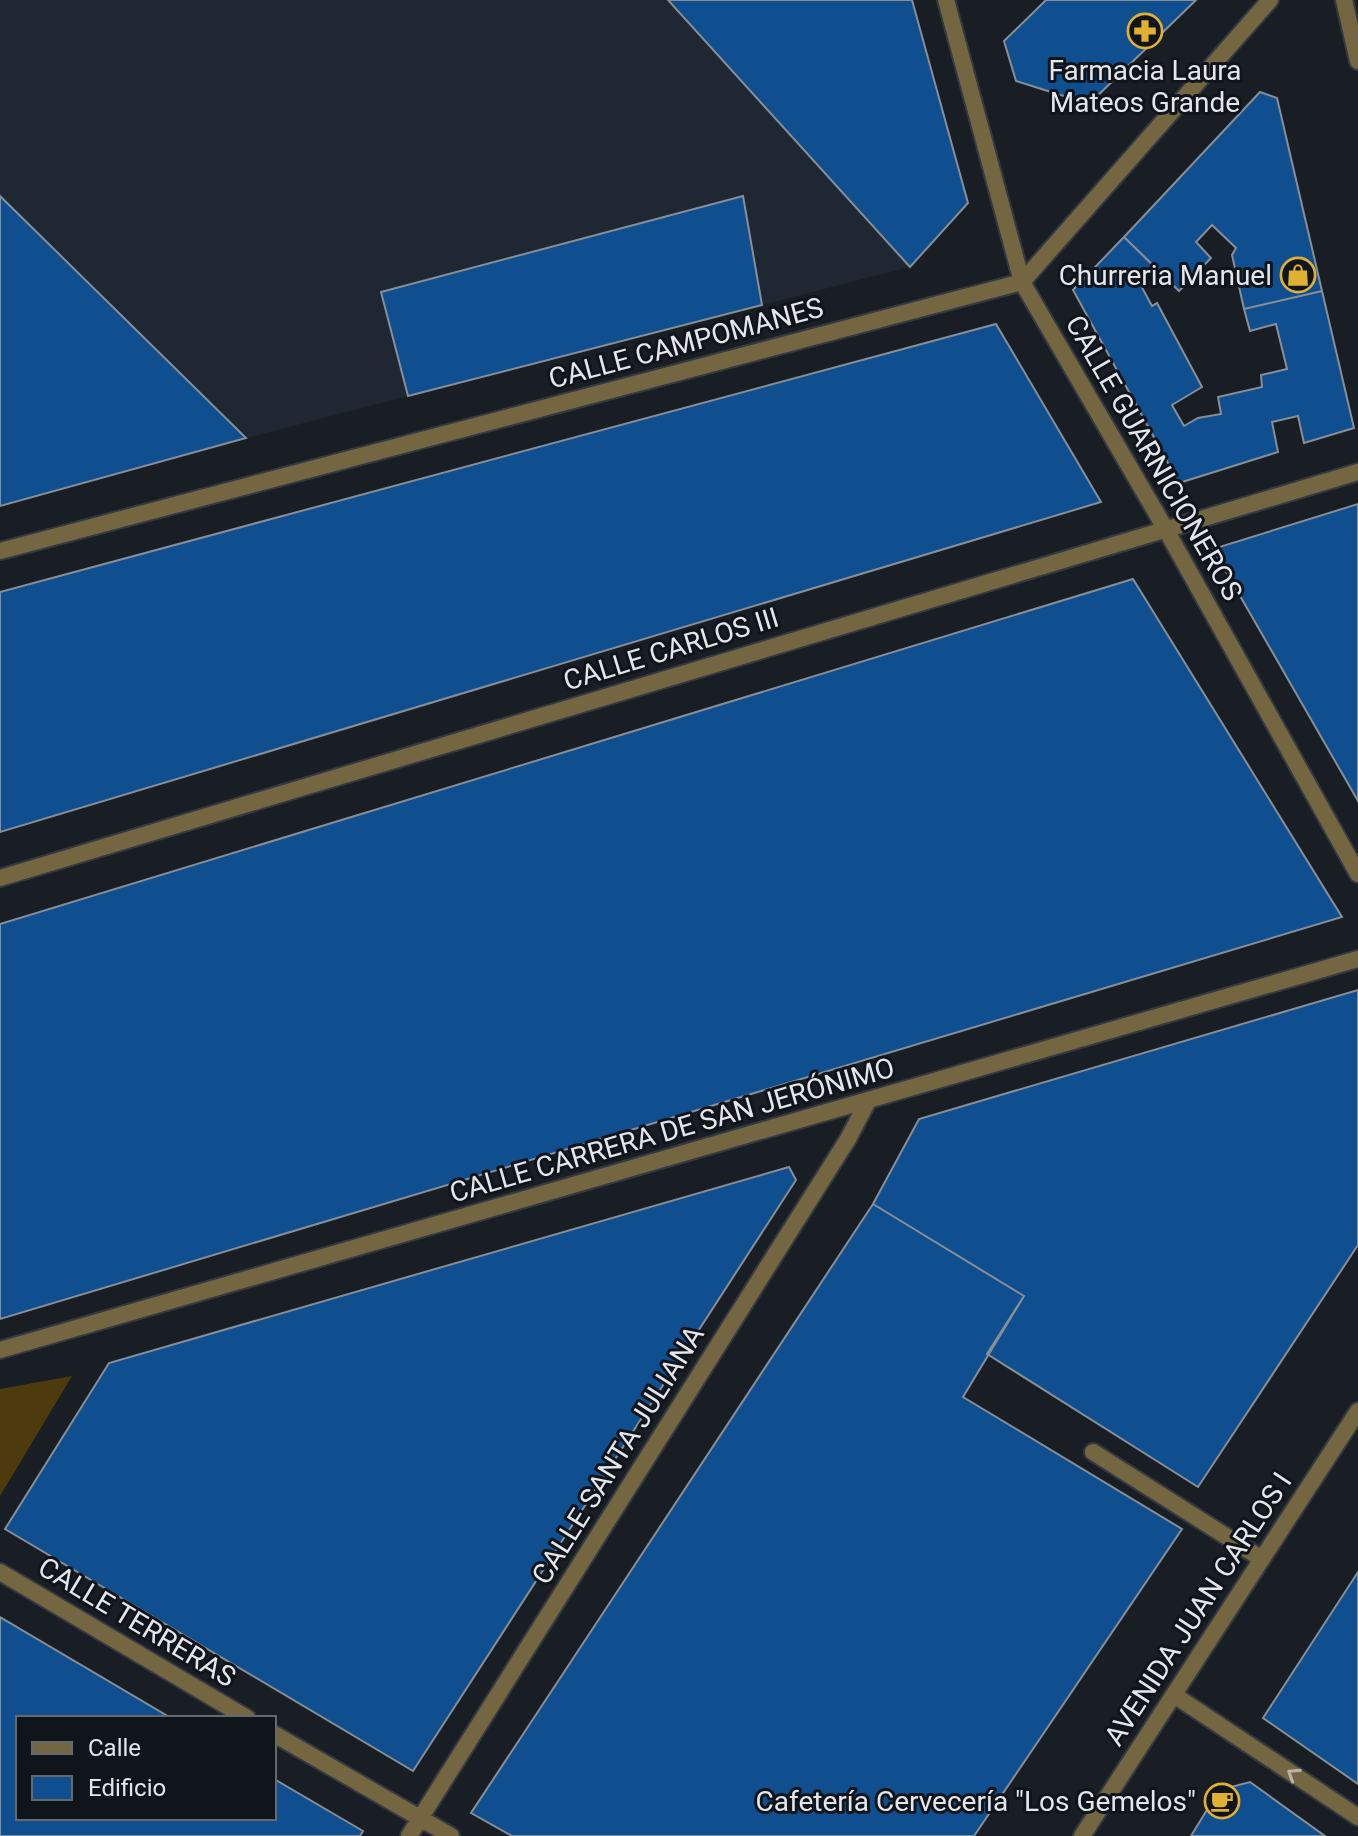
<svg xmlns="http://www.w3.org/2000/svg" width="1358" height="1836" font-family="Roboto,sans-serif">
  <style>
    .built { fill: #1e2732 }
    .green { fill: #4d3b0e }
    .building { fill: #0f4f8f; stroke: #888e96; stroke-width: 2 }
    .lines { fill: none; stroke-linecap: round; stroke-linejoin: round }
    .service-casing { stroke: #353a41; stroke-width: 20 }
    .minor-casing { stroke: #353a41; stroke-width: 20 }
    .service { stroke: #756642; stroke-width: 16 }
    .minor { stroke: #756642; stroke-width: 16 }
    .oneway { stroke: #b7b3a7 }
    .labels { text-anchor: middle; dominant-baseline: central; stroke-width: 6; stroke-linejoin: round; paint-order: stroke }
    .poi-label { font-size: 28px; fill: #e3e6eb; stroke: #10151b; text-anchor: end }
    .street-label { font-size: 28px; fill: #e3e6eb; stroke: #10151b }
  </style>
  <rect width="100%" height="100%" fill="#191e25"/>
  <path class="built" d="M0,0H668L910,267L246,438L0,196Z"/>
  <path class="green" d="M72,1376L0,1496V1389Z"/>
  <path class="building" d="M668,0H912L968,203L910,267Z
    M1046,0H1196L1089,104L1016,81L1004,41Z
    M1260,92L1277,98L1322,291L1244,309L1232,255L1236,248L1212,225L1196,242L1211,258L1179,291L1124,237Z
    M0,196L246,438L0,506Z
    M743,196L762,305L408,396L381,292Z
    M1124,237L1154,266L1139,282L1152,306L1157,303L1202,387L1172,405L1184,426L1198,418L1221,414L1218,397L1262,387L1261,375L1287,369L1276,324L1250,331L1244,309L1322,291L1354,428L1304,443L1298,416L1272,422L1278,452L1179,483L1073,290Z
    M996,324L1101,502L0,832V592Z
    M1358,504V801L1213,549Z
    M1133,579L1342,917L0,1319V924Z
    M1358,990V1245L1198,1487L987,1354L1024,1296L873,1204L919,1119Z
    M789,1167L796,1180L413,1771L5,1529L109,1363Z
    M873,1204L1024,1296L963,1397L1182,1529L974,1836H512L471,1813Z
    M1358,1572V1784L1263,1718Z
    M0,1617L171,1718H18V1818H274V1779L363,1831L360,1836H0Z
    M1250,1782L1325,1836H1191L1219,1790Z"/>
  <g class="lines">
    <g class="service-casing">
      <path id="service" d="M1093,1452L1262,1559"/>
    </g>
    <g class="minor-casing">
      <path id="minor" d="M946,0L1022,282L1165,528L1358,874
        M1344,0L1358,61
        M0,551L1022,282L1270,0
        M0,878L1358,472
        M0,1350L1358,959
        M0,1572L247,1718
        M1174,1695L1358,1817
        M274,1734L451,1836
        M409,1836L848,1139L868,1101
        M1082,1836L1358,1411"/>
    </g>
    <use href="#service" class="service"/>
    <use href="#minor" class="minor"/>
  </g>
  <defs><path id="oneway-chevron" d="M-2-3.5L2.5 0L-2 3.5" fill="none" stroke-width="1.6" stroke-linecap="round" stroke-linejoin="round" transform="scale(2)"/></defs>
  <use class="oneway" href="#oneway-chevron" transform="translate(1293 1774) rotate(-147)"/>
  <defs>
    <g id="pharmacy-ring" transform="scale(1.8)"><circle r="9.5" fill="#10151b" stroke="#dfb034" stroke-width="1.5"/><path d="M-2-6h4v4h4v4h-4v4h-4v-4h-4v-4h4Z" fill="#dfb034"/></g>
    <g id="shop-ring" transform="scale(1.8)"><circle r="9.5" fill="#10151b" stroke="#dfb034" stroke-width="1.5"/><path d="M-5-2.5h2.3a2.7 3.5 0 0 1 5.4 0H5L5.5 6h-11ZM-1.5-2.5h3a1.5 2.3 0 0 0-3 0Z" fill="#dfb034"/></g>
    <g id="cafe-ring" transform="scale(1.8)"><circle r="9.5" fill="#10151b" stroke="#dfb034" stroke-width="1.5"/><path d="M-5.5-4.5H6V0H3Q3 3.5 0 3.5H-2.5Q-5.5 3.5-5.5 0ZM3-3.2v2h1.7v-2ZM-6 4.5H4V6H-6Z" fill="#dfb034"/></g>
  </defs>
  <g fill-rule="evenodd">
    <use href="#pharmacy-ring" x="1145" y="31"/>
    <use href="#shop-ring" x="1298" y="275"/>
    <use href="#cafe-ring" x="1222" y="1801"/>
  </g>
  <g class="labels">
    <g class="poi-label">
      <text x="1145" y="70" text-anchor="middle">Farmacia Laura<tspan x="1145" dy="32">Mateos Grande</tspan></text>
      <text x="1272" y="275">Churreria Manuel</text>
      <text x="1196" y="1801">Cafetería Cervecería "Los Gemelos"</text>
    </g>
    <g class="street-label">
      <text transform="translate(686 343) rotate(-15)">CALLE CAMPOMANES</text>
      <text transform="translate(1154 458) rotate(60)">CALLE GUARNICIONEROS</text>
      <text transform="translate(671 649) rotate(-17)">CALLE CARLOS III</text>
      <text transform="translate(672 1130) rotate(-16)">CALLE CARRERA DE SAN JERÓNIMO</text>
      <text transform="translate(618 1455) rotate(-58)">CALLE SANTA JULIANA</text>
      <text transform="translate(1198 1609) rotate(-57)">AVENIDA JUAN CARLOS I</text>
      <text transform="translate(137 1622) rotate(31)">CALLE TERRERAS</text>
    </g>
  </g>
  <rect x="16" y="1716" width="260" height="104" fill="#10151b" stroke="#64696e" stroke-width="2"/>
  <rect x="32" y="1742" width="40" height="12" fill="#756642" stroke="#64696e" stroke-width="2"/>
  <text x="88" y="1756" font-size="24" fill="#e3e6eb">Calle</text>
  <rect x="32" y="1776" width="40" height="24" fill="#0f4f8f" stroke="#64696e" stroke-width="2"/>
  <text x="88" y="1796" font-size="24" fill="#e3e6eb">Edificio</text>
</svg>
